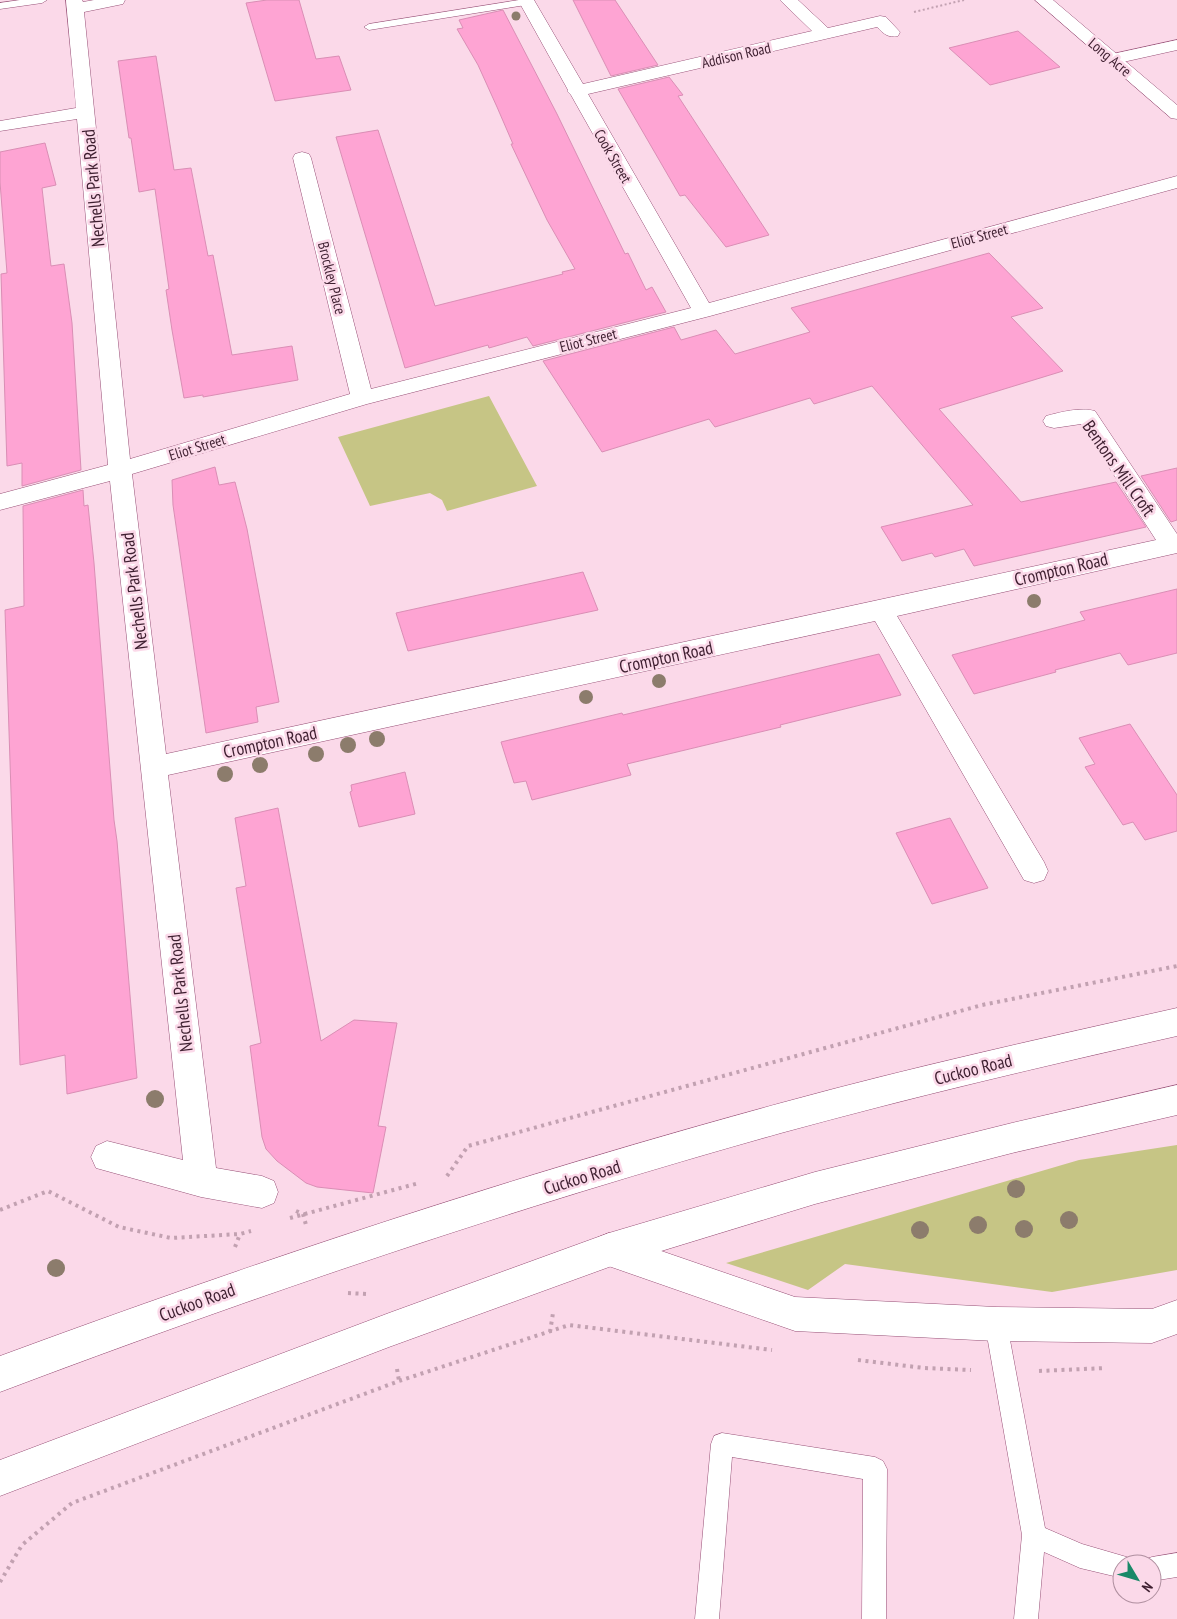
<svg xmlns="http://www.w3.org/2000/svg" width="1177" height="1619" font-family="'PT Sans Narrow',sans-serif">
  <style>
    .green { fill: #c6c585 }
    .building { fill: #fea4d3; stroke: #da8eb5 }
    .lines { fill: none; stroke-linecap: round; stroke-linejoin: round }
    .service-casing { stroke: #975177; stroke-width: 1 }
    .minor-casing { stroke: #975177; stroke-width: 1 }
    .tertiary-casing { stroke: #975177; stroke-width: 1 }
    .secondary-casing { stroke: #975177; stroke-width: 1 }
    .path-far1 { stroke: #c2a1b1; stroke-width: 2; stroke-dasharray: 2 2.5; stroke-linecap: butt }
    .path { stroke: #c2a1b1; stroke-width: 4; stroke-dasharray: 3 4.5; stroke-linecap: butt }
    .service { fill: #fff; fill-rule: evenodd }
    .minor { fill: #fff; fill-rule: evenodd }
    .tertiary { fill: #fff; fill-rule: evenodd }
    .secondary { fill: #fff; fill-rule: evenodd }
    .tree { fill: #8c7c6c }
    .labels { text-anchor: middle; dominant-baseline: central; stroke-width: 5; stroke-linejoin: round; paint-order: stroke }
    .far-street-label { font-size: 15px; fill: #3e1f30; stroke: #fbd9e9 }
    .street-label { font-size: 18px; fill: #3e1f30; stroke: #fbd9e9 }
  </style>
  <rect width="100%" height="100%" fill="#fbd9e9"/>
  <path class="green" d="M489,396L537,486L447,511L442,500L430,493L370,506L338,437Z
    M1177,1145V1270L1052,1292L845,1264L808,1290L726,1263L1079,1160Z"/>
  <path class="building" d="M267,0H299L316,59L339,56L351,90L275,101L246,3Z
    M573,0H615L658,65L611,76Z
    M503,10L557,114L625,254L628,253L646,290L652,287L666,312L533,346L527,337L489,348L488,345L405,368L336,137L378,130L435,306L563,274L562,272L575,269L547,220L511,144H513L497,107L478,65L457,29L463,28L459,20Z
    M1018,31L1060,67L990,85L949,48Z
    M156,56L174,170L191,168L208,256L213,255L232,355L292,346L298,380L203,397V395L184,398L172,330L166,290L169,289L155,189L139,192L131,138H129L118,61Z
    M669,77L683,95L678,96L769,235L726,247L685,195L680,196L618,89Z
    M45,143L56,185L42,188L51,266L64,264L72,323L81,470L22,486V463L7,466L1,274L7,273L0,182V152Z
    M989,253L1043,308L1011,317L1063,371L939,409L1021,502L1116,482L1146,527L974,566L964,549L935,557L932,553L902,561L881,527L973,505L872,386L814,404L810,398L715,427L709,419L602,452L543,361L674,327L681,340L716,330L735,354L810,332L791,308Z
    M215,467L219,485L235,482L247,529L279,702L256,707L258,722L206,733L173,505L172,480Z
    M1177,468V520L1171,522L1141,476Z
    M83,490L84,506L88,505L94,563L114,820L117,841L137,1078L67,1094L65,1055L20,1065L5,610L24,606L23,506Z
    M583,572L598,610L408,651L396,613Z
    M1177,589V653L1128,665L1120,653L1055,670L1056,672L974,694L952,655L1085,620L1080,612Z
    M879,654L901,695L780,725L781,727L627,764L631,775L532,800L526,781L514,783L501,742L622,713L623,715Z
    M1130,724L1177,795V831L1145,840L1133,822L1123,825L1085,767L1095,764L1079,738Z
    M405,772L415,814L359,827L350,792L352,791L351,785Z
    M278,808L321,1041L354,1020L397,1023L378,1126L386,1127L373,1193L317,1187L306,1183L277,1161L266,1149L262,1137L250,1046L261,1043L236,888L246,886L235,818Z
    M950,818L988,888L932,904L896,833Z"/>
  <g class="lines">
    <g class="service-casing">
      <path id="service" d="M20,0H47L42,3L0,9V3Z
        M519,0H530L531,2L526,5L369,30L364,27L369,24Z
        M996,1313L1004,1316L1007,1324L1045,1528L1082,1544L1130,1558L1133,1564H1122V1578L1080,1568L1044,1552L1038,1619H1014L1022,1535L985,1324L988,1316Z
        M722,1433L875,1457L883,1461L887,1469L886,1619H862L863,1479L732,1457L719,1619H695L711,1444L714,1436Z
        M1177,1553V1577L1152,1581V1564H1142L1143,1560L1152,1557Z"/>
    </g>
    <g class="minor-casing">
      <path id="minor" d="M66,0H82L83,2L94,0H125L123,4L84,12L130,459L350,394L293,158L295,154L302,152L309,154L311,158L371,389L691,308L571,95L567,91L568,90L518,0H534L583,84L812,31L780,0H798L828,28L880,16L886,17L900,32L898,36C888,38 884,34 877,27L588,94L709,303L1177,176V188L710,316L367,404L132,474L166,754L1156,540L1081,424L1054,428L1046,426L1043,421L1046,416C1061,412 1080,407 1095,411L1177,534V553L897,616L1044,862L1048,871L1044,880L1034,883L1024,880L875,621L168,775L216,1168L262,1176L274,1181L278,1192L274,1203L262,1208L201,1197L96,1168L91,1157L96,1146L107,1141L183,1160L110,481L0,510V494L108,465L77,119L0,131V121L76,108Z
        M1177,40V50L1114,64L1108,63L1105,59L1108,55Z
        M609,1233L795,1297L996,1307L1152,1309L1177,1300V1334L1152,1343L996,1341L795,1331L597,1262L592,1250L597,1238Z"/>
    </g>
    <g class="tertiary-casing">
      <path id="tertiary" d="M1035,0H1053L1177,105V119L1171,118Z"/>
    </g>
    <g class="secondary-casing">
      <path id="secondary" d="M1177,1008V1036C1044,1066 912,1097 781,1133C516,1207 257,1295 0,1392V1356C257,1261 516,1175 781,1103C912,1067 1044,1038 1177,1008Z
        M1177,1085V1115L1012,1153L815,1204L609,1267L389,1347L0,1496V1460L389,1313L609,1233L815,1172L1012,1123Z"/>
    </g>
    <path class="path-far1" d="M914,12L964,0"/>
    <path class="path" d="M447,1176L468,1146L982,1005L1177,966
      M0,1210L48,1191L119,1227L171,1238L240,1234L251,1231
      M296,1211L303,1214L306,1225
      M290,1218L419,1183
      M235,1247L240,1234
      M348,1293L367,1294
      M550,1332L553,1313
      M858,1360L924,1368L971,1370
      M397,1369L399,1381
      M1039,1371L1106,1368
      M0,1582L22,1545L72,1503L399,1381L569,1325L772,1350"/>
    <use href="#service" class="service"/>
    <use href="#minor" class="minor"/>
    <use href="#tertiary" class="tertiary"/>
    <use href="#secondary" class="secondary"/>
  </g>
  <g class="tree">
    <circle cx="516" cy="16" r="4.5"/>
    <circle cx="1034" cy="601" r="7"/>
    <circle cx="659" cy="681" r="7"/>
    <circle cx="586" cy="697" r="7"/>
    <circle cx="377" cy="739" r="8"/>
    <circle cx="348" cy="745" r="8"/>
    <circle cx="316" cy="754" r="8"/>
    <circle cx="260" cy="765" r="8"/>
    <circle cx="225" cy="774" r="8"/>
    <circle cx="155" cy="1099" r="9"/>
    <circle cx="1016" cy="1189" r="9"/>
    <circle cx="1069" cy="1220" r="9"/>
    <circle cx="978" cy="1225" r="9"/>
    <circle cx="1024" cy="1229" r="9"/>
    <circle cx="920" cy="1230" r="9"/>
    <circle cx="56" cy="1268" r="9"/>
  </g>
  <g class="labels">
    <g class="far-street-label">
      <text transform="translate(736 55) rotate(-13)">Addison Road</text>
      <text transform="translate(1110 57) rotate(40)">Long Acre</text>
      <text transform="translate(613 156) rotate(60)">Cook Street</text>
      <text transform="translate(979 236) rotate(-15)">Eliot Street</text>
      <text transform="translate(332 278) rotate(76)">Brockley Place</text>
      <text transform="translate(588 340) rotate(-14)">Eliot Street</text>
      <text transform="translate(197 447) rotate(-17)">Eliot Street</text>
    </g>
    <g class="street-label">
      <text transform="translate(93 188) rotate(-95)">Nechells Park Road</text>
      <text transform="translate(1119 468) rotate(55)">Bentons Mill Croft</text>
      <text transform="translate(1061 569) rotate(-13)">Crompton Road</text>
      <text transform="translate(134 591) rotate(-97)">Nechells Park Road</text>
      <text transform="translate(666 657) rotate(-12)">Crompton Road</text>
      <text transform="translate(270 742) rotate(-12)">Crompton Road</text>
      <text transform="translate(180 993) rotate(-96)">Nechells Park Road</text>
      <text transform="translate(973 1069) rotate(-14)">Cuckoo Road</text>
      <text transform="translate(582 1177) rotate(-17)">Cuckoo Road</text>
      <text transform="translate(197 1302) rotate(-20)">Cuckoo Road</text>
    </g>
  </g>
  <g transform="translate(1137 1579) rotate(128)"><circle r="24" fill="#fbd9e9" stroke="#af8f9f"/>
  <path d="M0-4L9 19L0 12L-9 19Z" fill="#198968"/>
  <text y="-8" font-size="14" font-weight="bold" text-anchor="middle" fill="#3e1f30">N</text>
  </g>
</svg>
